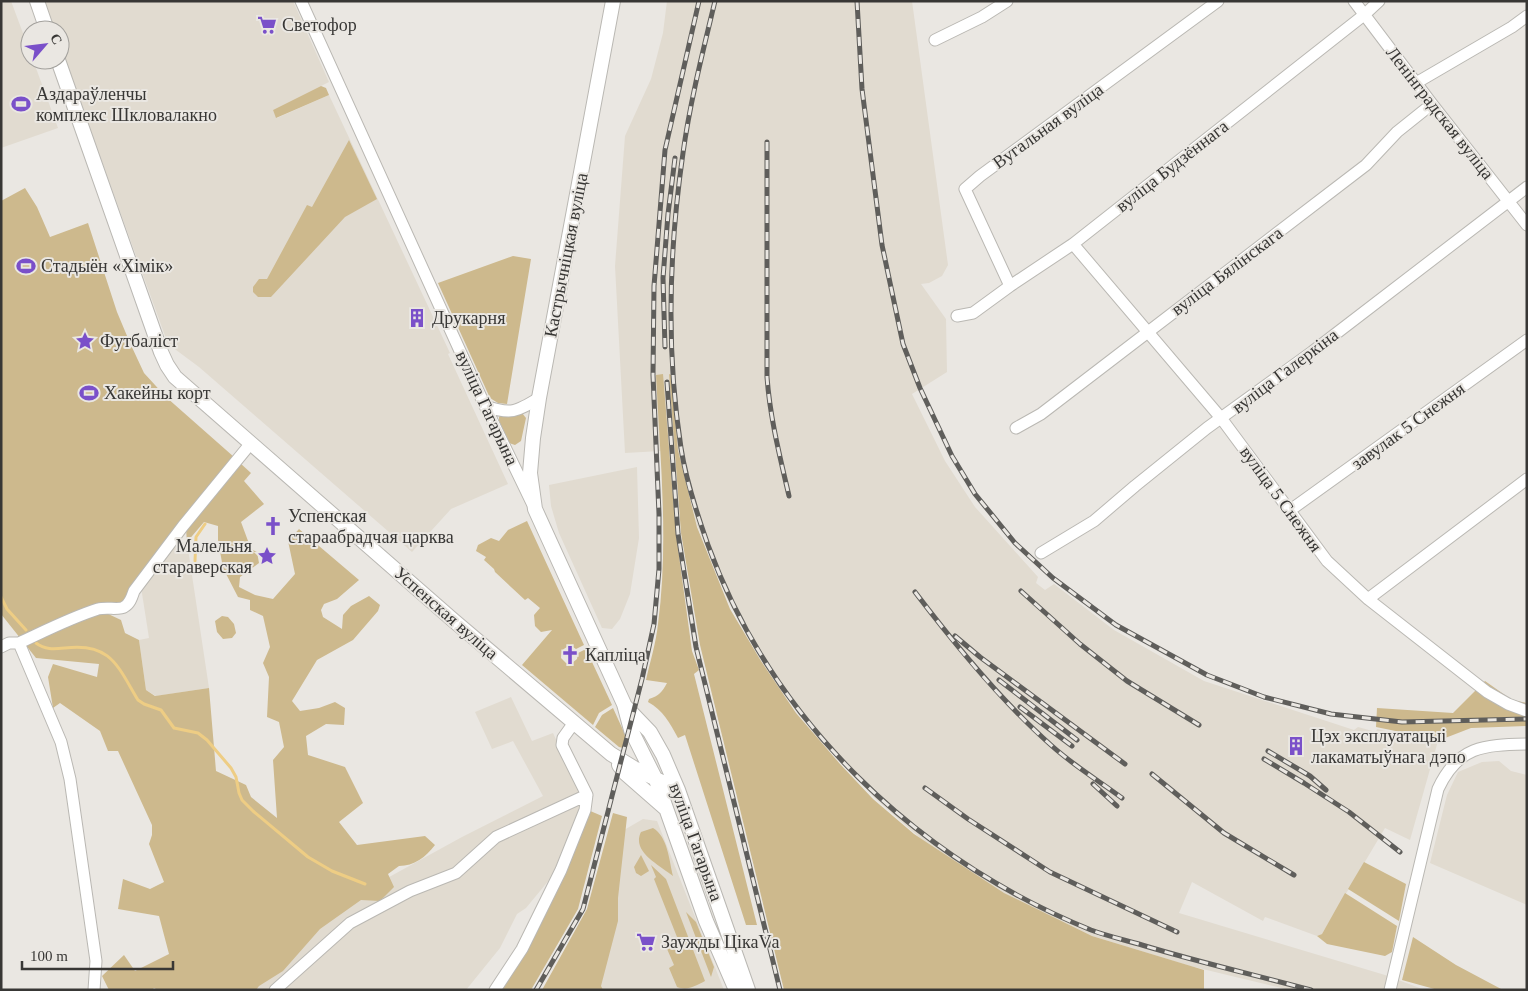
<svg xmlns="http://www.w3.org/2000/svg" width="1528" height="991" font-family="Georgia,serif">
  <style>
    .built { fill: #e1dbd0 }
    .green { fill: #cdb98d }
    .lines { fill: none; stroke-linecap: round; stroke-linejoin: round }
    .stream { stroke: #eecd84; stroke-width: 3 }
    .minor-casing { stroke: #bab8b3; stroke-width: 13 }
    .major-casing { stroke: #bab8b3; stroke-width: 16 }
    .minor { stroke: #fff; stroke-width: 11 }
    .major { stroke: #fff; stroke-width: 14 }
    .rail-casing { stroke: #5f5e5b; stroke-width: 5 }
    .rail { stroke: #eae7e2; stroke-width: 3; stroke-dasharray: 9; stroke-linecap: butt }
    .labels { text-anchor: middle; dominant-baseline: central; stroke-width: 4; stroke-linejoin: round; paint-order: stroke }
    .poi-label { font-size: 18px; fill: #383735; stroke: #eae7e2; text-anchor: start }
    .street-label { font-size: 18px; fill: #383735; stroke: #eae7e2 }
  </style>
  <rect width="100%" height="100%" fill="#eae7e2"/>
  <path class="built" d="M1,1H11L30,52V60H33L58,128L1,148Z
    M44,1H293L329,82L273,110L277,118L329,95L450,353L448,354L508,484L451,509L412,552L199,367L168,344L60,46V30H54Z
    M667,1H912L948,265L942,276L929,283L921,284L946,319L947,372L912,394L945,461L975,507L1038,577L1036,583L1045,590L1054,584L1114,630L1204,681L1354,730L1358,727L1376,732L1377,729L1404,735L1405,733L1438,741L1410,840L1385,828L1322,934L1317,936L1265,917L1263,921L1192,882L1179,913L1385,975L1425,990H1290L1190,966L1092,936L1003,893L920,838L876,799L817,737L783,691L729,603L697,525L678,450L625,453L615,266L625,136L651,79L663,33Z
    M637,467L639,538L630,594L620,619L612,629L602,628L559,533L551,506L549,485Z
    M187,542L209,688L156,696L146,690L139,640L149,638L141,587L174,544Z
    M511,697L532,741L553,733L579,788L577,804L581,809L559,868L526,908L517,914L500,948L466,990H244L340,904L462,837L543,796L513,741L492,749L475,712Z
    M1499,761L1511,771L1527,775V905L1430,863L1447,795L1458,772L1482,762Z
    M643,819L657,821L724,990H599L624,830Z"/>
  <path class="green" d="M321,86L326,88L329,95L276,118L273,110Z
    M349,140L377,199L345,217L271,297H258L253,292V287L259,279H267L307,205L312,207Z
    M25,188L37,207L50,237L88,223L117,312L130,343L144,373L166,397L234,457L124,602L95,616L104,612L121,620L125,633L139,640L146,690L155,696L209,688L216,771L246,785L251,797L277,818L273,760L284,747L279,722L267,717L269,677L263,663L270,647L263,616L250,610V600L238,597L223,568L218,540V526L204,522L187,542L186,529L240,463L251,473L244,481L264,504L241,522L251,549L257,552L259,563L240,577L239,587L255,595L273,599L295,574L288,541L299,529L359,580L337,599L324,604L321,610L323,617L342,629L343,615L351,606L369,596L380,605L378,611L353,640L317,660L292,701L300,711L319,708L335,702L345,708L344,725L326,724L306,736L308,755L345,767L363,803L339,822L357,845L425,836L435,845C426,857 414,866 399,866L388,874L394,887L380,901L361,900L320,929L283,971L259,986L256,990H158L154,988L152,990H109L102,976L124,955L135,971L169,954L159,916L118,909L123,879L150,889L164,882L149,844L152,835V825L118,751H108L100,731L60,703L53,708L48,677L53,664L97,677L99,664L36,658L1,614V201Z
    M513,256L531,259L507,404L498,403L490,398L438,283Z
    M663,374L676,534L692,651L699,670L694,674L757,925H746L685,735L678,738C670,723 663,710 648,702L649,699C659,696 662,692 667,683L646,680C650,662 656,643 658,624C669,542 660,457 656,375Z
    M669,374L671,375L678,450L697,527L730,609L761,661L796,713L840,764L873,799L914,834L1004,893L1092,936L1204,970V990H784L700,645L681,533Z
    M522,413L526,418L521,441L515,445L509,443L499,421V417L501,415Z
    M527,521L584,645L576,649C571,645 566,646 562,651L561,658L566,663H572L577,659L578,653L586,649L612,705L599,713L593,725L522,665L552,630L541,632L535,626L534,615L540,608L528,598L525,600L495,572L494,569L484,560L486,557L476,551L478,545L491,538L499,541L508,530Z
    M222,616L228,617L234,624L236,633L232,638L223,639L217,632L215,621Z
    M1485,681L1512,700L1527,703V726L1471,728L1440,740L1376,727L1377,708L1453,713Z
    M613,708L628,741V745L623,748L619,747L595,727L602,715Z
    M588,810L602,816L578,909L531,990H497Z
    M613,813L627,817L618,898V921L601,986L603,990H542L587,909Z
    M653,828C668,837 669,860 673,876C660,865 631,852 641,832Z
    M641,855L649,871L641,876L636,873L634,867Z
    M1364,862L1406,884L1399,921L1348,889Z
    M651,865L666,879L705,981C695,986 688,991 677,987L669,968L674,965L664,942L677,937L654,879L656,877Z
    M1345,893L1397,926L1392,952L1385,956L1327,944L1317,936L1322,934Z
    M686,912L696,922L714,967L711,977Z
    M1413,937L1456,965L1503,990H1438L1402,980Z"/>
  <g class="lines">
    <path class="stream" d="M195,561L196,537L205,524
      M1,597L7,609L26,630
      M36,643C45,650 54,649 65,648C111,642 118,667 138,700L144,704L161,710L174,728L198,733L207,740L231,768L236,777L239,793L242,800L253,811L308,857L332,871L365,884"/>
    <g class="minor-casing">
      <path id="minor" d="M301,1L485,406L532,503
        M1354,1L1432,104L1527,225
        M935,40L982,17L1007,1
        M1416,83L1512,27L1527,16
        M1073,244L1221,418L1327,561L1368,599L1487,692L1508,704L1527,711
        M1010,286L965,189L980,176L1218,1
        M957,316L973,313L1010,286L1073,244L1364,15L1379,1
        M485,406C511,415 516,412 539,398
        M1016,428L1041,414L1366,165L1397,132L1432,104
        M1289,511L1527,340
        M1041,553L1094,521L1135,486L1207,428L1312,352L1527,187
        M1368,599L1527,479
        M19,643L61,742L70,779L96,961L94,990
        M1,647L9,643H19C45,631 70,618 98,609C106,607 120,610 124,607C130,604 132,597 134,591L183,526L251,443
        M275,990L350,923L410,891L456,873L496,837L587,795
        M495,990L522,949L561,870L585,810L587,795L562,745L563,738L573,724
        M1390,990L1438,789C1458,746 1483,745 1527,744"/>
    </g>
    <g class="major-casing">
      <path id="major" d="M37,1L47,30
        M613,1L539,398L533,438L530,473L535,509L624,704L631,730L656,780L706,921L736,990
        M58,60L161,352L167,365L175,377L453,620L611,754L634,768L678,790
        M626,707L650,732L663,755L678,790L748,990
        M619,765L625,773L665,808"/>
    </g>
    <use href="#minor" class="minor"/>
    <use href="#major" class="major"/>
    <g class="rail-casing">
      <path id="rail" d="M715,1C703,51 690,102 683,153C669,250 666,351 681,448C686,481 697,514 708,545C773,723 917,859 1091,930C1107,936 1125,940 1142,945C1198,962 1255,975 1311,990
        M857,1L862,89L882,245L903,344L920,388L952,456L975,494L1015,543L1053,578L1116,625L1207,675L1264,697L1331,714L1402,722L1527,719
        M767,142V377C770,418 780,457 789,496
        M665,347L663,278L668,214L675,158
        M667,382L678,534L696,647L780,990
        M1021,591L1080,644L1127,681L1199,725
        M915,592C956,646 1001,701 1052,746C1073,765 1099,781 1122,798
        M955,636L980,657L1125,764
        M999,680L1077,740
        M1020,707L1072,746
        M1268,751L1310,776L1326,790
        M1264,759L1304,783L1349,812L1400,852
        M1152,774L1224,833L1294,875
        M1093,784L1117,806
        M925,788L968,819L1050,872L1177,932
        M536,990L583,909L642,679L654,624L659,569V514L653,375L654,286L665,150L699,1"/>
    </g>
    <use href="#rail" class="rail"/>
  </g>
  <defs>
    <g id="supermarket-bare" transform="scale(1.5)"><path d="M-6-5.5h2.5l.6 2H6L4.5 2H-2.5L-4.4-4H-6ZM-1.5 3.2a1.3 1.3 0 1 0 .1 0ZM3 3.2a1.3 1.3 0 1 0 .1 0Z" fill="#7a50c9" stroke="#eae7e2" stroke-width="2.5" paint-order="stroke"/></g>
    <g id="stadium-bare" transform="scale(1.5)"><path d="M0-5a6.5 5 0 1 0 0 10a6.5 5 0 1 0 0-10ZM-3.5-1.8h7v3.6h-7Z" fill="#7a50c9" stroke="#eae7e2" stroke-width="2.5" paint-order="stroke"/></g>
    <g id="building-bare" transform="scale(1.5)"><path d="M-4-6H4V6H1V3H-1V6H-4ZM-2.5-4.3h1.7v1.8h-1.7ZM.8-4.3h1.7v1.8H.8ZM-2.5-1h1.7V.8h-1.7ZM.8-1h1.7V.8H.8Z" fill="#7a50c9" stroke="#eae7e2" stroke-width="2.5" paint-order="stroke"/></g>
    <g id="sight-bare" transform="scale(1.5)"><path d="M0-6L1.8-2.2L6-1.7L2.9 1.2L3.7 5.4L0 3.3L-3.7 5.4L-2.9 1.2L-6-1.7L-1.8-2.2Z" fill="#7a50c9" stroke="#eae7e2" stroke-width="2.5" paint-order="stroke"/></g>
    <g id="church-bare" transform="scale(1.5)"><path d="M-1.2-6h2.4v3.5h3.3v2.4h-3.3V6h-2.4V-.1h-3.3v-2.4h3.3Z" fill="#7a50c9" stroke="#eae7e2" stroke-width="2.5" paint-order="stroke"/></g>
  </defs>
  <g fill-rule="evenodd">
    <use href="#supermarket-bare" x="267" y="25"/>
    <use href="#stadium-bare" x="21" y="104"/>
    <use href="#stadium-bare" x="26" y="266"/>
    <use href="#building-bare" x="417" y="318"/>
    <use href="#sight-bare" x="85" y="341"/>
    <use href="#stadium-bare" x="89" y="393"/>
    <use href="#church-bare" x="273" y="526"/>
    <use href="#sight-bare" x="267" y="556"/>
    <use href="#church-bare" x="570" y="655"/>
    <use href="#building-bare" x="1296" y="746"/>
    <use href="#supermarket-bare" x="646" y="942"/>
  </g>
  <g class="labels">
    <g class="poi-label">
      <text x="282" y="25">Светофор</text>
      <text x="36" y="94">Аздараўленчы<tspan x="36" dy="21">комплекс Шкловалакно</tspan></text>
      <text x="41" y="266">Стадыён «Хімік»</text>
      <text x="432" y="318">Друкарня</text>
      <text x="100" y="341">Футбаліст</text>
      <text x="104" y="393">Хакейны корт</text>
      <text x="288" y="516">Успенская<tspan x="288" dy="21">стараабрадчая царква</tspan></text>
      <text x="252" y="546" text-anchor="end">Малельня<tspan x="252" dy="21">стараверская</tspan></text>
      <text x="585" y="655">Капліца</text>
      <text x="1311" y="736">Цэх эксплуатацыі<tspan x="1311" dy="21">лакаматыўнага дэпо</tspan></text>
      <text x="661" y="942">Заужды ЦікаVа</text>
    </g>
    <g class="street-label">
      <text transform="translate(1440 113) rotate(52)">Ленінградская вуліца</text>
      <text transform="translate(1048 126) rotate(-36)">Вугальная вуліца</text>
      <text transform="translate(1172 166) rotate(-38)">вуліца Будзённага</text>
      <text transform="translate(566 255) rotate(-79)">Кастрычніцкая вуліца</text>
      <text transform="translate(1227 271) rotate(-37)">вуліца Бялінскага</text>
      <text transform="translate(1285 371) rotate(-37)">вуліца Галеркіна</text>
      <text transform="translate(487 408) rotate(65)">вуліца Гагарына</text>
      <text transform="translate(1408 426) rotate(-36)">завулак 5 Снежня</text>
      <text transform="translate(1281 499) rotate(54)">вуліца 5 Снежня</text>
      <text transform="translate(446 613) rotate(41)">Успенская вуліца</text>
      <text transform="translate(696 842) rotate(70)">вуліца Гагарына</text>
    </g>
  </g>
  <rect width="1528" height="991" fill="none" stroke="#383735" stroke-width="5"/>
  <g transform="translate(45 45) rotate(62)"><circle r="24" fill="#eae7e2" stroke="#a3a19d"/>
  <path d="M0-4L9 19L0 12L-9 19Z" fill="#7a50c9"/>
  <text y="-8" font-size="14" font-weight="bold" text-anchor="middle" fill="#383735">С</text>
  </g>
  <path d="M22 961v8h151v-8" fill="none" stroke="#383735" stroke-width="2.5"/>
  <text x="30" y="961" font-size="15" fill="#383735" stroke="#eae7e2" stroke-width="4" paint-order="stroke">100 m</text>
</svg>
